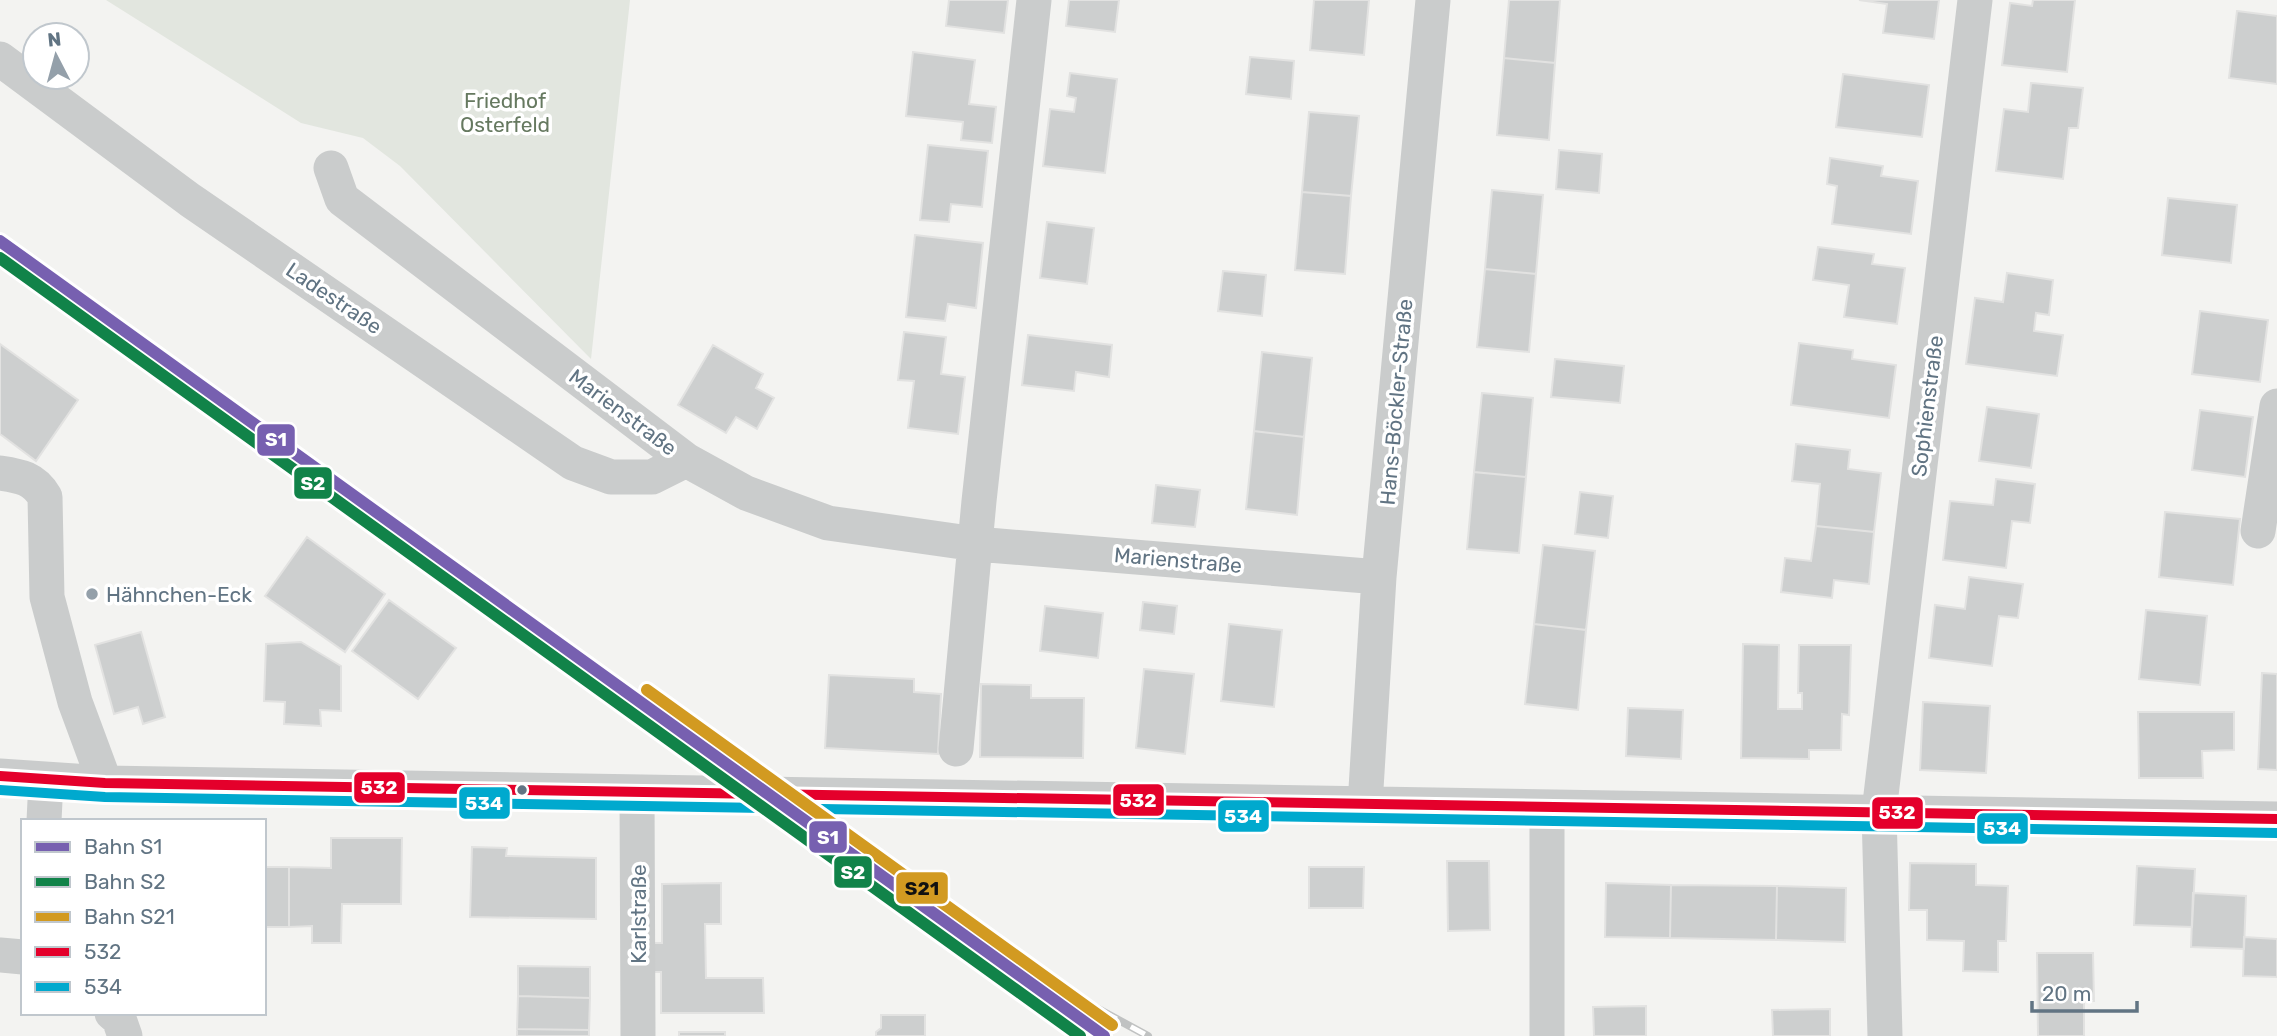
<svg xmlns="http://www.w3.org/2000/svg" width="2277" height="1036" font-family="Rubik,sans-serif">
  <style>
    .green { fill: #e2e6df }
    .building { fill: #cdcfcf; stroke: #e2e2e1; stroke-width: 2 }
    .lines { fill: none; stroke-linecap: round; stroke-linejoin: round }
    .minor { stroke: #cacccc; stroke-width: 35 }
    .rail-casing { stroke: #c0c2c2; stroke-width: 8 }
    .rail { stroke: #fff; stroke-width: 5; stroke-dasharray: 16; stroke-linecap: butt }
    .bus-1-casing { stroke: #fff; stroke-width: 16 }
    .bus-2-casing { stroke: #fff; stroke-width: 16 }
    .bus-1 { stroke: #e4002b; stroke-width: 10 }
    .bus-2 { stroke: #00a9ce; stroke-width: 10 }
    .rail-1-casing { stroke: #fff; stroke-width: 18 }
    .rail-2-casing { stroke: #fff; stroke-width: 18 }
    .rail-3-casing { stroke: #fff; stroke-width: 18 }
    .rail-1 { stroke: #7760b0; stroke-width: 12 }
    .rail-2 { stroke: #118349; stroke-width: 12 }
    .rail-3 { stroke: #d29a21; stroke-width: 12 }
    .poi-dot { fill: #94a0aa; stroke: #fff; stroke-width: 2.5 }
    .bus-dot { fill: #617483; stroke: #fff; stroke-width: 2.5 }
    .labels { text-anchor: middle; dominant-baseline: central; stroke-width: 7; stroke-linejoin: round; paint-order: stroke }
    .park-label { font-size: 21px; fill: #667960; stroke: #fff }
    .street-label { font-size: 21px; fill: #617483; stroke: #fff }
    .poi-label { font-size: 21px; fill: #617483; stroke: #fff; text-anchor: start }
    .line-badge { stroke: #fff; stroke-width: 2.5 }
    .badge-label { font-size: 19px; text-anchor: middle; font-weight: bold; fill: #fff }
    .pale-badge-label { font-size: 19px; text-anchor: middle; font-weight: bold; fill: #111 }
  </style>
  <rect width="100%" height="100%" fill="#f3f3f1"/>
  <path class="green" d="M106,0H630L591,359L400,166L363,138L301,123Z"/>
  <path class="building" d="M949,0H1008L1004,33L946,26Z
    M1069,0H1119L1115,32L1066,26Z
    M1314,0H1369L1364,55L1310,50Z
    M1509,0H1560L1555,63L1504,58Z
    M1859,0H1939L1934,39L1883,33L1887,4Z
    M2033,0H2075L2067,72L2002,65L2010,3L2032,6Z
    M2237,11L2277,16V84L2229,78Z
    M913,52L975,60L969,104L996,107L992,143L961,140L963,122L906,116Z
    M1250,57L1294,61L1291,99L1246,94Z
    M1504,58L1555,63L1549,140L1497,135Z
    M1070,73L1117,79L1105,173L1043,166L1050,109L1074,112L1076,98L1067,96Z
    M1843,74L1929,85L1922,137L1836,127Z
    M2031,83L2083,88L2078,128H2069L2063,179L1996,171L2004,109L2028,112Z
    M1309,112L1359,116L1351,196L1302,192Z
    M928,145L988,151L982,207L951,204L949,222L920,220Z
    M1559,150L1602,154L1599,193L1556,189Z
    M1830,158L1883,166L1881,176L1918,181L1911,234L1832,224L1837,186L1827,184Z
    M1492,190L1543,195L1536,274L1485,269Z
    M1302,192L1351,196L1345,274L1295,270Z
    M2168,198L2237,205L2231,263L2162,255Z
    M1047,222L1094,228L1087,284L1040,278Z
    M915,235L983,243L976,308L948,304L945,321L906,317Z
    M1818,247L1874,254L1872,264L1905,268L1897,324L1844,317L1849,285L1813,280Z
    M1485,269L1536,274L1529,352L1477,347Z
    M1223,271L1266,275L1262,316L1218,311Z
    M2007,273L2053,280L2049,315L2036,313L2034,331L2063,335L2057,376L1966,364L1975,298L2003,302Z
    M2200,311L2268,320L2260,382L2192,374Z
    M904,332L946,337L941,374L965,377L958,434L908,428L914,381L898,380Z
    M1028,335L1112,345L1109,377L1076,372L1074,391L1022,385Z
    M1799,343L1853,350L1852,359L1896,365L1889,418L1791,405Z
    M0,344L78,400L36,461L0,434Z
    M713,345L763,374L756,388L774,398L757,429L736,417L726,433L678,405Z
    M1262,352L1312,358L1304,437L1254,431Z
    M1555,359L1624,366L1620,403L1551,397Z
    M1482,393L1533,398L1526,477L1474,472Z
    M1987,407L2039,414L2031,468L1979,461Z
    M2200,410L2253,417L2245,477L2192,470Z
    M1254,431L1304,437L1297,515L1246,509Z
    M1796,444L1850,450L1848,469L1881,473L1874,532L1816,526L1820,484L1792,481Z
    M1474,472L1526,477L1519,553L1467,549Z
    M1996,479L2035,484L2030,523L2012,521L2006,568L1943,560L1950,501L1993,505Z
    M1156,485L1200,490L1195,527L1152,523Z
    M1580,492L1613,496L1608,538L1575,534Z
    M2165,512L2240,519L2233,585L2159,577Z
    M1816,526L1874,532L1869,584L1834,580L1832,598L1781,592L1785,558L1811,561Z
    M307,537L385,594L345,652L265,596Z
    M1543,545L1595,551L1586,630L1534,624Z
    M1969,577L2023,584L2018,618L1999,616L1992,666L1929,658L1935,605L1965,609Z
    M389,600L456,648L418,699L352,651Z
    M1143,602L1177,606L1174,634L1140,630Z
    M1045,606L1103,613L1098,658L1040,651Z
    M2146,610L2207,616L2200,685L2139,679Z
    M1229,624L1282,630L1274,707L1221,701Z
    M1534,624L1586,630L1578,710L1525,704Z
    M141,632L165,717L143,724L138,707L114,714L95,645Z
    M301,642L341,666V711L320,710L321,726L284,724L285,702L264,701L266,644Z
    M1743,644L1779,645L1778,709H1802V693H1798L1799,645H1851L1849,715L1842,714L1841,750H1809V759L1741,758Z
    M1144,669L1194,674L1185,754L1136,748Z
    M2262,673L2277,674V770L2258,769Z
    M829,675L914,679V692L941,694L938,754L825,748Z
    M981,684L1031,685V698H1084L1083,758L980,757Z
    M1923,702L1990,706L1986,773L1920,770Z
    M1628,708L1683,710L1681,759L1626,756Z
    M2138,712H2234V750L2202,751L2203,778H2139Z
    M331,838H402L401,904H342L341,943H312V926L289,927V867L331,868Z
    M472,847L507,848L506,856L596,858V919L470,917Z
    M1447,861H1489L1490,930L1448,931Z
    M1910,863L1976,864V885L2008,886L2006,941H1998V972L1963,971L1964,941L1927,940V910H1909Z
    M2137,866L2195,869L2192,927L2134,925Z
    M264,867H289V927H264Z
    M1309,867H1364L1363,908H1309Z
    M721,883V924H705L706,978H763L764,1013H661V972H653V943H662V884Z
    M1606,883L1671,885L1670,938L1605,937Z
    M1671,885L1777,886L1776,940L1670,938Z
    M1777,886L1846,888L1845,942L1776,940Z
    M2193,893L2246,896L2244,949L2191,947Z
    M2244,937L2277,939V977L2243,976Z
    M2037,953H2093L2094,1001H2084V1036H2038Z
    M518,966L590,967V998L518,996Z
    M518,996L590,998L589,1030L517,1029Z
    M1646,1006V1036H1594L1593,1007Z
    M1830,1009V1036H1773L1772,1010Z
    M881,1015H925V1036H876V1032L881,1028Z
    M517,1029L589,1030V1036H517Z
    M679,1032H725V1036H679Z"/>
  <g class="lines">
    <path class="minor" d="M0,59L190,200L573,463L611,477H652L686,460
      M331,168L342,199L686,460L746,493L828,523L976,544L1379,577
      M0,473C20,476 34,478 45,497L47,597L75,702L105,783
      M2258,531L2277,406
      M956,749L979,501L1034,0
      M0,776L105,783L2277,819
      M637,792L638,1036
      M1365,805L1379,577L1433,0
      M1547,807V1036
      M44,821L46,780
      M0,955L23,957
      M112,1013L119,1019L125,1036
      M1885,1036L1879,812L1975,0"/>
    <g class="rail-casing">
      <path id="rail" d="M962,935L1148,1036"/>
    </g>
    <use href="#rail" class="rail"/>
    <g class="bus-1-casing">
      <path id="bus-1" d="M0,776L105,783L2277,819"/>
    </g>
    <g class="bus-2-casing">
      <path id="bus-2" d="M0,790L105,797L2277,833"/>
    </g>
    <use href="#bus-1" class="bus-1"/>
    <use href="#bus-2" class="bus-2"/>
    <g class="rail-1-casing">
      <path id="rail-1" d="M0,241L1104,1036"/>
    </g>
    <g class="rail-2-casing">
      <path id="rail-2" d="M0,258L1080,1036"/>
    </g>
    <g class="rail-3-casing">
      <path id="rail-3" d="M647,690L1112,1025"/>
    </g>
    <use href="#rail-1" class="rail-1"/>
    <use href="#rail-2" class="rail-2"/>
    <use href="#rail-3" class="rail-3"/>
  </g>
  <circle class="poi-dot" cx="92" cy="594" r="7"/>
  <circle class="bus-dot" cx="522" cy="790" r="6"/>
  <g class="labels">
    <g class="park-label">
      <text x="505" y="100">Friedhof<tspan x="505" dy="24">Osterfeld</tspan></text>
    </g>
    <g class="street-label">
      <text transform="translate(334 298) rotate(34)">Ladestraße</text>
      <text transform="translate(1396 402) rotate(-85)">Hans-Böckler-Straße</text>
      <text transform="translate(1927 406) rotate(-83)">Sophienstraße</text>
      <text transform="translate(623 412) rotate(37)">Marienstraße</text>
      <text transform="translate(1178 560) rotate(5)">Marienstraße</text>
      <text transform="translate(638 914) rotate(-90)">Karlstraße</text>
    </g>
    <g class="poi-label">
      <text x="106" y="594">Hähnchen-Eck</text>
    </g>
  </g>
  <g class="line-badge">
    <rect x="256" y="423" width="40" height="34" rx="7" fill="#7760b0"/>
    <rect x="293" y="466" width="40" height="34" rx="7" fill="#118349"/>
    <rect x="353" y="771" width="53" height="33" rx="7" fill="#e4002b"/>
    <rect x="1112" y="783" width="53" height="34" rx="7" fill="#e4002b"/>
    <rect x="458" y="786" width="53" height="34" rx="7" fill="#00a9ce"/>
    <rect x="1871" y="796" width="53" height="34" rx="7" fill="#e4002b"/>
    <rect x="1217" y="799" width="53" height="34" rx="7" fill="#00a9ce"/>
    <rect x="1976" y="812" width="53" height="33" rx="7" fill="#00a9ce"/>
    <rect x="808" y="820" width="40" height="34" rx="7" fill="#7760b0"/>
    <rect x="833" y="855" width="40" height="34" rx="7" fill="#118349"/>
    <rect x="895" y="871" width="54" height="34" rx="7" fill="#d29a21"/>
  </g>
  <g class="badge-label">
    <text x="276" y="446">S1</text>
    <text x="313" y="490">S2</text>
    <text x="379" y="794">532</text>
    <text x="1138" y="807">532</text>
    <text x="484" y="810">534</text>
    <text x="1897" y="819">532</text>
    <text x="1243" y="823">534</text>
    <text x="2002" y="835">534</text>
    <text x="828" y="844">S1</text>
    <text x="853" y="879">S2</text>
  </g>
  <g class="pale-badge-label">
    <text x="922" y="895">S21</text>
  </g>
  <rect x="21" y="819" width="245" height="196" fill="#ffffff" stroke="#c0c7cd" stroke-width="2"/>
  <rect x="35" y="842" width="35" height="10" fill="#7760b0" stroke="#c0c7cd" stroke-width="2"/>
  <text x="84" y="854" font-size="21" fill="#617483">Bahn S1</text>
  <rect x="35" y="877" width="35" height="10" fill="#118349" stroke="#c0c7cd" stroke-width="2"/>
  <text x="84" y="889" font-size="21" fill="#617483">Bahn S2</text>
  <rect x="35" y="912" width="35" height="10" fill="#d29a21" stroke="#c0c7cd" stroke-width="2"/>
  <text x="84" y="924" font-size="21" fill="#617483">Bahn S21</text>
  <rect x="35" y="947" width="35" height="10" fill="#e4002b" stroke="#c0c7cd" stroke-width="2"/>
  <text x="84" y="959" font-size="21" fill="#617483">532</text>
  <rect x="35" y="982" width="35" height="10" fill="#00a9ce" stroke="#c0c7cd" stroke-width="2"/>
  <text x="84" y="994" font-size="21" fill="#617483">534</text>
  <g transform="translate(56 56) rotate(354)"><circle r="33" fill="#ffffff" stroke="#c0c7cd" stroke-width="2"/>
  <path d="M0-5L12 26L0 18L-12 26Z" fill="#94a0aa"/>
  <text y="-10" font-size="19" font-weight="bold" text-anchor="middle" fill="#617483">N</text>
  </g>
  <path d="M2032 1001v10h105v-10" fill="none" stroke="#617483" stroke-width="3.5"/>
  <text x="2042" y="1001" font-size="21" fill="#617483" stroke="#ffffff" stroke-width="5" paint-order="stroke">20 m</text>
</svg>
